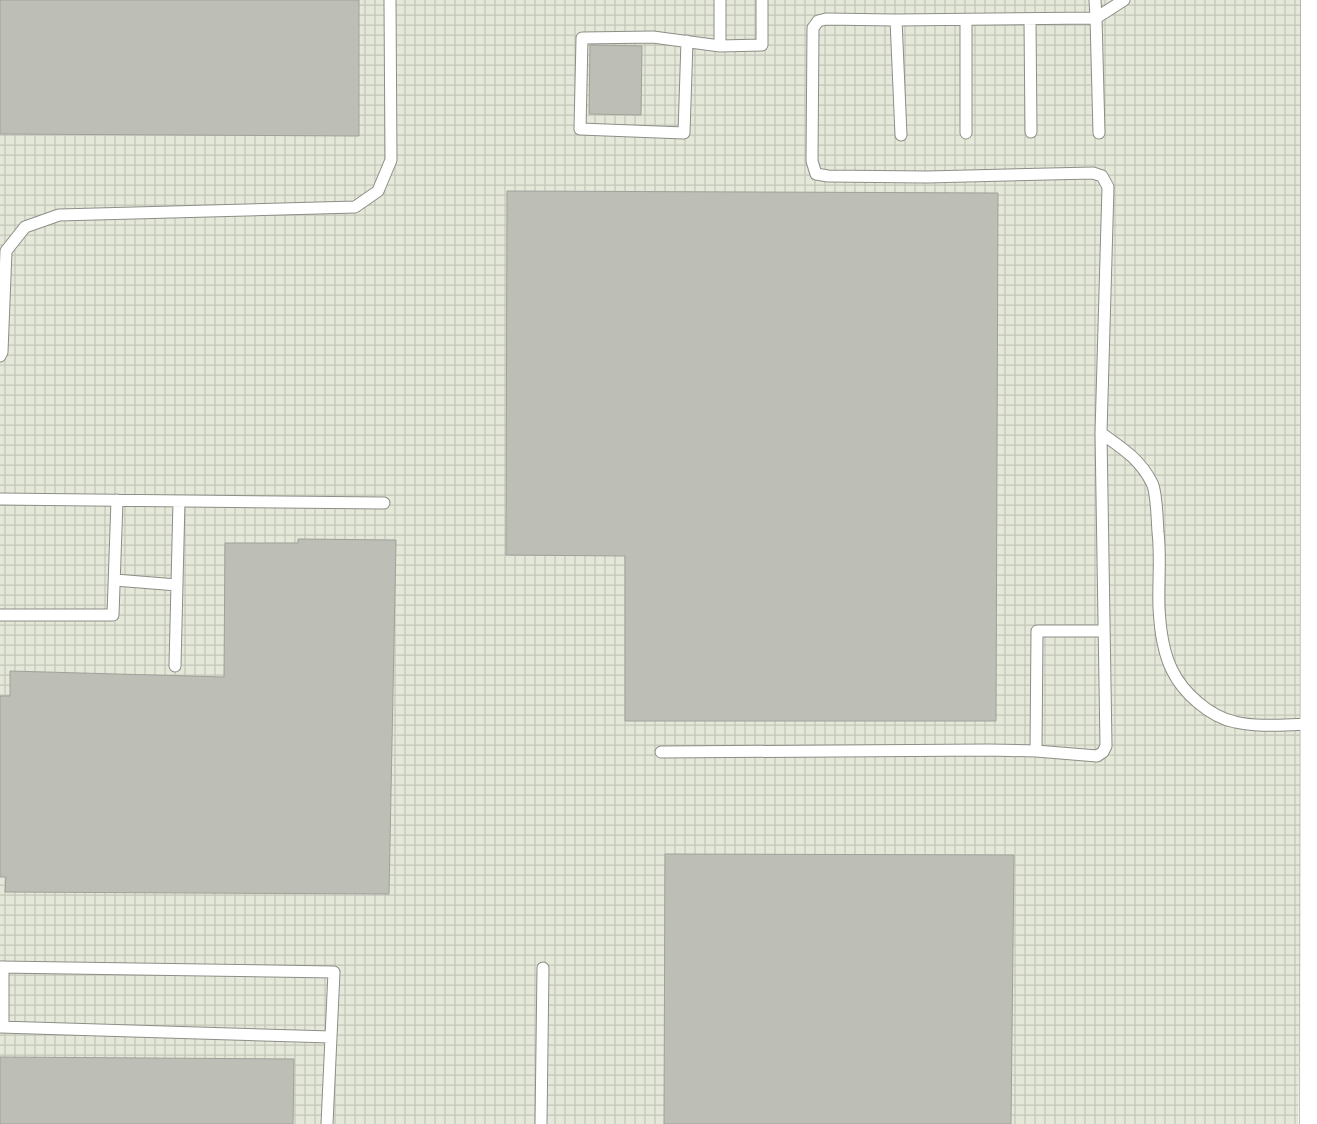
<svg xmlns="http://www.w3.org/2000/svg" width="1317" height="1124" font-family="'Varela Round',sans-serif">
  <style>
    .industrial { fill: url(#industrial-grid) }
    .building { fill: #bdbfb7; stroke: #9fa19a }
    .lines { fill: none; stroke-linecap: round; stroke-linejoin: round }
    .service-casing { stroke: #8d8e87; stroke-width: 13 }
    .trunk-casing { stroke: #8d8e87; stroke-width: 29 }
    .service { stroke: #fff; stroke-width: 11 }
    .trunk { stroke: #fff; stroke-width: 28 }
  </style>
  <defs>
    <pattern id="industrial-grid" width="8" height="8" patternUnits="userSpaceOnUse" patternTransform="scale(1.25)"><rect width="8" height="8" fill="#e4e8d8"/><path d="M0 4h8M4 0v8" fill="none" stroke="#c3c6b8"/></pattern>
  </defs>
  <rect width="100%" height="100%" fill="#f0f2ea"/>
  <path class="industrial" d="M0,0H1314L1298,1124H0Z"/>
  <path class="building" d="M0,0H359V136L0,134Z
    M590,45L642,46L641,115L589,114Z
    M507,191L998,193L996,721H625V556L506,555Z
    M298,539L396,540L389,894L5,892L6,877H0V696H10V671L224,677L225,543H298Z
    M665,854L1014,855L1011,1124H664Z
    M0,1057L294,1059L293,1124H0Z"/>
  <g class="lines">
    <g class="service-casing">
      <path id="service" d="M1095,0L1096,18L1124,0
        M1030,19L1031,132
        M896,20L901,135
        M687,41L684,133L580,129L582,38L653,37L720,46L762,45V0
        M720,46V0
        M966,133V20
        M0,356L2,352L6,251L25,227L59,215L355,207L378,191L391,160L390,0
        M1101,433C1123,449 1139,458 1152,483C1157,493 1157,520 1158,532C1161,559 1158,581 1159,608C1160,628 1163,652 1172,670C1183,693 1210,717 1235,722C1260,728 1288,724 1314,724
        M0,499L384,503
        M115,580L177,585
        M0,615H113L117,500
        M175,666L179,501
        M1036,751L1037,631H1104
        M661,752L988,750L1036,751L1097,756L1103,752L1106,746L1101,433L1108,187L1102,176L1093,173L927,177L828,176L816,174L812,161L813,28L818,21L826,19L896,20L1096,18L1099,133
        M0,967L334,972L331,1037
        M3,967V1027
        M0,1027L331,1037L327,1124
        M541,1124L543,968"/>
    </g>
    <g class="trunk-casing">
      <path id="trunk" d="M1314,1124L1315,0"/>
    </g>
    <use href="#service" class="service"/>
    <use href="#trunk" class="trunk"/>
  </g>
</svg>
